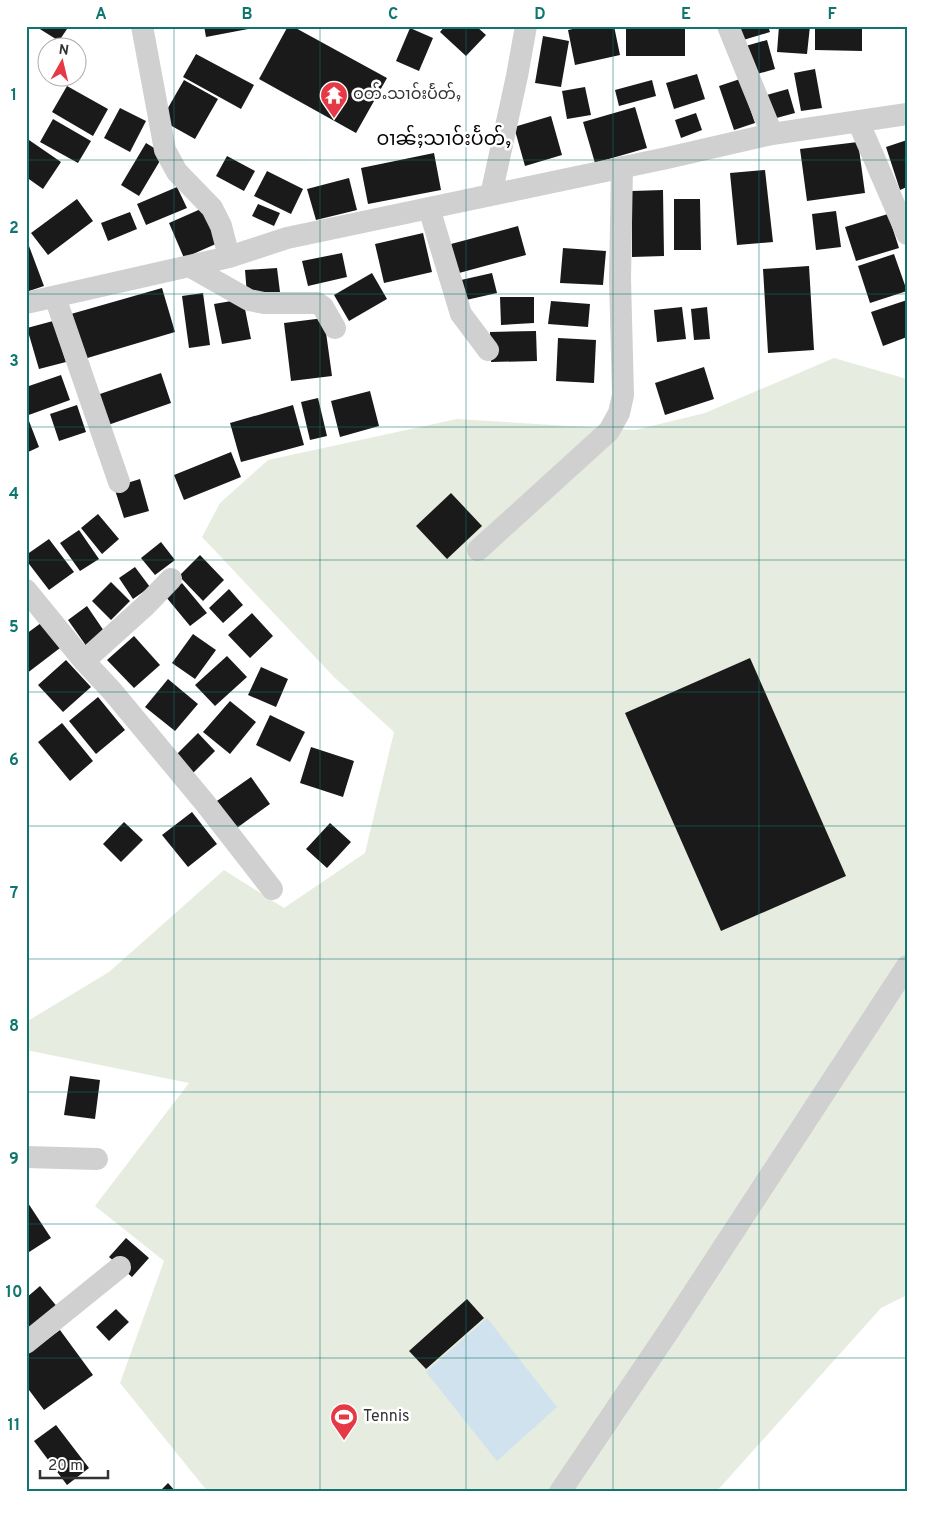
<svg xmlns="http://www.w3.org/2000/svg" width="933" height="1518" font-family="Overpass,'Noto Sans Myanmar',sans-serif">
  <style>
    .green { fill: #e6ecdf }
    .water { fill: #cfe2ee }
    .building { fill: #1a1a1a }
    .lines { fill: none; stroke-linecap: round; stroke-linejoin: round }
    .minor { stroke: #d0d0d0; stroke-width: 22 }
    .grid { fill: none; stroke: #0f766e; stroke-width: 1; stroke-opacity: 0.55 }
    .labels { text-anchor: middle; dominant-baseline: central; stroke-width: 5; stroke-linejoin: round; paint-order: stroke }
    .poi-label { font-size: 16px; fill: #333; stroke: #fff; text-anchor: start }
    .quarter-label { font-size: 19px; fill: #000; stroke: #fff }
    .neatline { fill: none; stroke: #0f766e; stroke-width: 2 }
    .grid-label { font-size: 16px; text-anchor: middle; font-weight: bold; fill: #0f766e }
  </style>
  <rect width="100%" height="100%" fill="#fff"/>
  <path class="green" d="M834,358L907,379V1295L881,1308L716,1492H208L120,1383L164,1261L95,1206L189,1083L26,1050V1022L109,972L224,870L284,908L365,853L394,732L334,677L202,537L220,503L268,460L457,419L635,430L705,413Z"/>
  <path class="water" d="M487,1318L557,1407L497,1461L426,1372Z"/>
  <path class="building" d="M35,26H69L59,41Z
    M204,26H258V27L206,37Z
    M288,26H292L387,78L356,133L259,79Z
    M445,26H476L486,35L466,56L440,32Z
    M587,26H614L620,55L575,65L568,30Z
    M626,26H685V56H626Z
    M736,26H768L770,32L740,41Z
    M779,26H810L807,54L777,52Z
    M815,26H862V51L815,50Z
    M410,28L433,38L419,71L396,61Z
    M543,36L569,41L561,87L535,83Z
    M767,40L775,69L750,76L742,47Z
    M196,54L254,85L241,109L183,77Z
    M815,69L822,108L801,111L794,73Z
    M697,74L705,99L674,109L666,83Z
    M740,79L755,123L734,130L719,86Z
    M184,80L218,99L195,139L161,120Z
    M652,80L656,96L619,106L615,90Z
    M67,86L108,109L93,136L52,112Z
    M585,87L591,115L567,119L562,91Z
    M788,89L795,113L769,120L763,96Z
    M635,107L647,148L595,163L583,122Z
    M120,108L146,121L130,152L104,138Z
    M696,113L702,130L681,138L675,120Z
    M551,116L562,155L525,166L514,127Z
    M53,119L91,141L78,163L40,142Z
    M29,140L61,162L43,189L26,177V144Z
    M907,140V187L900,190L886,147Z
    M858,142L865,193L807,201L800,149Z
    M146,143L164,154L139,196L121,185Z
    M434,153L441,190L368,204L361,168Z
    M227,156L255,171L244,191L216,176Z
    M765,170L773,242L737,245L730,173Z
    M267,171L303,189L291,214L254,196Z
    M349,178L357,210L316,220L307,189Z
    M177,187L187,208L146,225L137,204Z
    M663,190L664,256L632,257V191Z
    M77,199L93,221L48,255L31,233Z
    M674,199H700L701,250H674Z
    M258,204L280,213L274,226L252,216Z
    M203,208L218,243L184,258L169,223Z
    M836,211L841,247L816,250L812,214Z
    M130,212L137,229L108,241L101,223Z
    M888,214L899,248L856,261L845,227Z
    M518,226L526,255L459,273L451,244Z
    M423,233L432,272L384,283L375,244Z
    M26,238L44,286L26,292Z
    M563,248L606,251L603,285L560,283Z
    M342,253L347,277L308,286L302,261Z
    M894,254L907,291L870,303L858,266Z
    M809,266L814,350L768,353L763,269Z
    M277,268L280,292L247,295L245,270Z
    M372,273L387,299L349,321L334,295Z
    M492,273L497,293L466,300L461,280Z
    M162,288L175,332L84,359L71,314Z
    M203,293L210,345L189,348L182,296Z
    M500,297H534V323L501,325Z
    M243,299L251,339L222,344L214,304Z
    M907,300V337L883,346L871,312Z
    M551,301L590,304L588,327L548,324Z
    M682,307L686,339L657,342L654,310Z
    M707,307L710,339L694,340L691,309Z
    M324,318L332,376L291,381L284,323Z
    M53,321L66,362L39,369L27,328Z
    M536,331L537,361L491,362L490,332Z
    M558,338L596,340L594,383L556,381Z
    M704,367L714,399L665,415L655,383Z
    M161,373L171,403L108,425L97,395Z
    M61,375L70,400L26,416V387Z
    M370,391L379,426L340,437L331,401Z
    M318,398L327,436L310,440L301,402Z
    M77,405L86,432L59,441L50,414Z
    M293,405L304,445L241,462L230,423Z
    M29,421L39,447L26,453V423Z
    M231,452L241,477L184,500L174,475Z
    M140,479L149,511L124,518L114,487Z
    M451,493L482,526L447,559L416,526Z
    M98,514L119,539L102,554L81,528Z
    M79,530L99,559L80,571L60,543Z
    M49,539L74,572L49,590L26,560V555Z
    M161,542L175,560L155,575L141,558Z
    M200,555L224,580L203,601L179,576Z
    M135,567L150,587L133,599L119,578Z
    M111,582L130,601L111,620L92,601Z
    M182,583L207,613L190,626L166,597Z
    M229,589L243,605L223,623L209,608Z
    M87,606L106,634L87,647L68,620Z
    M252,613L273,636L250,658L228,635Z
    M41,623L60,648L26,674V634Z
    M193,634L216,650L195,679L172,663Z
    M134,636L160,665L134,688L107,660Z
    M227,656L247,677L215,706L195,685Z
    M750,658L846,876L721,931L625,713Z
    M66,660L91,687L63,712L38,685Z
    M261,667L288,679L276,707L248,695Z
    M168,679L198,704L175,731L145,707Z
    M98,697L125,730L96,754L69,721Z
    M230,701L256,722L230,754L203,732Z
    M270,715L305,732L290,762L256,745Z
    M62,723L93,761L70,781L38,742Z
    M198,733L215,751L193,773L175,756Z
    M311,747L354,761L343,797L300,783Z
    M251,777L270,804L234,830L214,803Z
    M192,812L217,844L188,867L162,835Z
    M124,822L143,840L121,862L103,844Z
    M330,823L351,842L327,868L306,849Z
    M70,1076L100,1080L95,1119L64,1115Z
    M28,1203L51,1238L26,1254V1204Z
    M126,1238L149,1258L132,1277L109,1257Z
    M40,1286L59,1309L26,1335V1298Z
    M467,1299L484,1318L426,1369L409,1351Z
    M116,1309L129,1322L109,1341L96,1327Z
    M60,1330L93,1375L44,1410L26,1386V1355Z
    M56,1425L89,1468L67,1485L34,1441Z
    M168,1483L176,1492H159Z"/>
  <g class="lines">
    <path class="minor" d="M142,26L165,150L177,172L212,208L221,226L229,257
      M728,26L772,134
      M858,121L907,234
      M491,195L517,76L526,26
      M429,208L461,314L488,350
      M189,266L249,300L264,303H317L323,307L335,328
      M55,297L119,482
      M26,303L229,257L287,238L667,158L772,134L907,114
      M478,550L609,431L619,413L623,395L620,279L622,167
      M26,590L84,661L112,691L205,803L272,889
      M84,661L145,606L171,579
      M26,1157L97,1159
      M26,1343L120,1267
      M560,1492L668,1332L907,966"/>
  </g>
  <path class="grid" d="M174,26V1492M320,26V1492M466,26V1492M613,26V1492M759,26V1492M26,160H907M26,294H907M26,427H907M26,560H907M26,692H907M26,826H907M26,959H907M26,1092H907M26,1224H907M26,1358H907"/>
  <defs>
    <g id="temple-pin" transform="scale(1.4375)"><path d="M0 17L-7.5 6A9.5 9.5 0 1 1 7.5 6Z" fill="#e63946" stroke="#fff"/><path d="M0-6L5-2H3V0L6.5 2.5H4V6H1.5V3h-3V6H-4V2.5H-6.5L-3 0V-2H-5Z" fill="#fff"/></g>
    <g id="stadium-pin" transform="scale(1.4375)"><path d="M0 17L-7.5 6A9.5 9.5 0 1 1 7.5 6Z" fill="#e63946" stroke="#fff"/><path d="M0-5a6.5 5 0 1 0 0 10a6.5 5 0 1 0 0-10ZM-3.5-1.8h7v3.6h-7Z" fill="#fff"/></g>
  </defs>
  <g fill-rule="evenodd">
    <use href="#temple-pin" x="334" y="95"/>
    <use href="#stadium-pin" x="344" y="1417"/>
  </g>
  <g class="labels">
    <g class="poi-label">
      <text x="353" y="95">ဝတ်ႉသၢဝ်းပႅတ်ႇ</text>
      <text x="363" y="1417">Tennis</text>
    </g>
    <g class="quarter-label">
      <text x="444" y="140">ဝၢၼ်ႈသၢဝ်းပႅတ်ႇ</text>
    </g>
  </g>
  <rect width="933" height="1518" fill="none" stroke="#ffffff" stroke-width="55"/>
  <g transform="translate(62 62) rotate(8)"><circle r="24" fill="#ffffff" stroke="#adadad"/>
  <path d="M0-4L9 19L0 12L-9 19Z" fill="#e63946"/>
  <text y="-8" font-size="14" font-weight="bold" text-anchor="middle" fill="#333333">N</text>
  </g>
  <path d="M40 1470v8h68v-8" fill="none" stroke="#333333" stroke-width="2.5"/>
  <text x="48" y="1470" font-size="15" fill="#333333" stroke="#ffffff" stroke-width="4" paint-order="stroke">20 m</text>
  <rect x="28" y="28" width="878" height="1462" class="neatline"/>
  <g class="grid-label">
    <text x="101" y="19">A</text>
    <text x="247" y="19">B</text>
    <text x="393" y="19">C</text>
    <text x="540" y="19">D</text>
    <text x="686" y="19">E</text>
    <text x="832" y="19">F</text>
    <text x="14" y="100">1</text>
    <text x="14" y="233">2</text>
    <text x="14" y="366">3</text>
    <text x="14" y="499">4</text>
    <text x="14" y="632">5</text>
    <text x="14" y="765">6</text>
    <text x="14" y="898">7</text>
    <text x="14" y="1031">8</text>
    <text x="14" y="1164">9</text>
    <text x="14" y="1297">10</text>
    <text x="14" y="1430">11</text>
  </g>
</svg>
